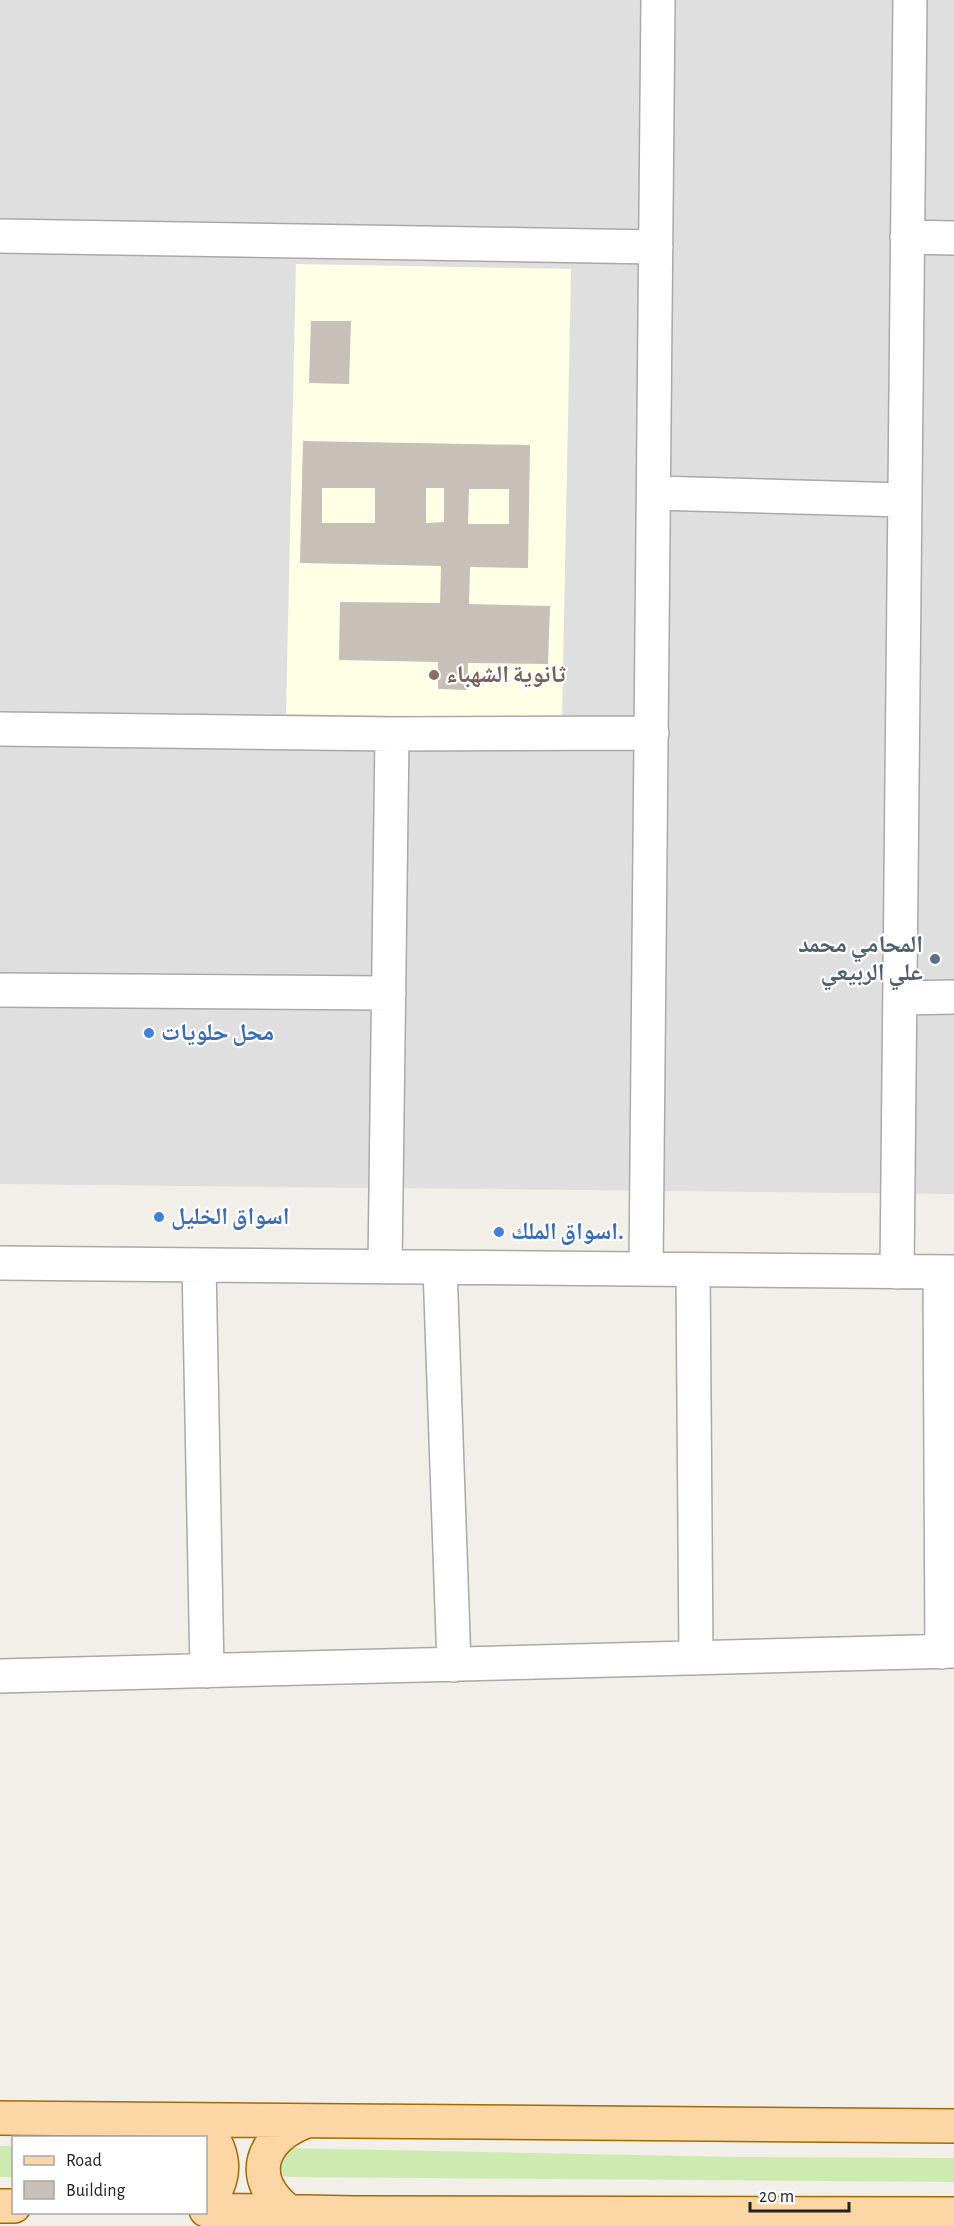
<svg xmlns="http://www.w3.org/2000/svg" width="954" height="2226" font-family="'Alegreya Sans','Noto Naskh Arabic',sans-serif">
  <style>
    .residential { fill: #e0dfdf }
    .education { fill: #ffffe5 }
    .grass { fill: #cdebb0 }
    .building { fill: #c7bfb8; fill-rule: evenodd }
    .lines { fill: none; stroke-linecap: round; stroke-linejoin: round }
    .minor-casing { stroke: #a9a9a9; stroke-width: 36 }
    .major-casing { stroke: #a06b00; stroke-width: 36 }
    .minor { stroke: #fff; stroke-width: 33 }
    .major { stroke: #fcd6a4; stroke-width: 33 }
    .education-dot { fill: #8d6e63; stroke: #fff; stroke-width: 2 }
    .service-dot { fill: #5c6f8a; stroke: #fff; stroke-width: 2 }
    .shop-dot { fill: #3f7fe0; stroke: #fff; stroke-width: 2 }
    .labels { text-anchor: middle; dominant-baseline: central; stroke-width: 4.5; stroke-linejoin: round; paint-order: stroke }
    .education-label { font-size: 24px; font-weight: bold; fill: #785e54; stroke: #fff; text-anchor: start }
    .service-label { font-size: 24px; font-weight: bold; fill: #4e5e75; stroke: #fff; text-anchor: end }
    .shop-label { font-size: 24px; font-weight: bold; fill: #366cbe; stroke: #fff; text-anchor: start }
  </style>
  <rect width="100%" height="100%" fill="#f2efe9"/>
  <path class="residential" d="M0,0H954V1194L0,1184Z"/>
  <path class="education" d="M296,264L571,269L562,718L286,714Z"/>
  <path class="grass" d="M0,2146H13V2177H0Z
    M287,2148L739,2157L954,2158V2182L289,2177L275,2173Z"/>
  <path class="building" d="M311,321H351L349,384L309,383Z
    M303,441L530,445L528,568L470,567L469,604L550,606L548,664L468,663L467,690L438,689V662L339,660L340,602L440,603L441,566L300,563ZM322,488H375V523H322ZM426,488H444V522L426,523ZM469,489H509V524H468Z"/>
  <g class="lines">
    <g class="minor-casing">
      <path id="minor" d="M0,236L656,247
        M907,237L954,238
        M654,493L904,500
        M0,729L392,734L652,733
        M0,990L389,993
        M900,998L954,997
        M0,1263L954,1272
        M199,1265L207,1671
        M385,1267L392,734
        M440,1268L454,1665
        M646,1269L658,0
        M693,1270L696,1658
        M897,1272L910,0
        M940,1272L942,1652
        M0,1676L954,1651"/>
    </g>
    <g class="major-casing">
      <path id="major" d="M0,2118L954,2126
        M196,2120C222,2141 233,2176 206,2202
        M0,2206H14
        M206,2210L355,2213L954,2214
        M288,2211C246,2178 261,2137 307,2121"/>
    </g>
    <use href="#minor" class="minor"/>
    <use href="#major" class="major"/>
  </g>
  <circle class="education-dot" cx="434" cy="675" r="6"/>
  <circle class="service-dot" cx="935" cy="959" r="6"/>
  <g class="shop-dot">
    <circle cx="149" cy="1033" r="6"/>
    <circle cx="159" cy="1217" r="6"/>
    <circle cx="499" cy="1232" r="6"/>
  </g>
  <g class="labels">
    <g class="education-label">
      <text x="446" y="675">ثانوية الشهباء</text>
    </g>
    <g class="service-label">
      <text x="923" y="945">المحامي محمد<tspan x="923" dy="28">علي الربيعي</tspan></text>
    </g>
    <g class="shop-label">
      <text x="161" y="1033">محل حلويات</text>
      <text x="171" y="1217">اسواق الخليل</text>
      <text x="511" y="1232">اسواق الملك.</text>
    </g>
  </g>
  <rect x="12" y="2136" width="195" height="78" fill="#ffffff" stroke="#a7a7a7" stroke-width="1.5"/>
  <rect x="24" y="2156" width="30" height="9" fill="#fcd6a4" stroke="#a7a7a7" stroke-width="1.5"/>
  <text x="66" y="2166" font-size="18" fill="#222222">Road</text>
  <rect x="24" y="2181" width="30" height="18" fill="#c7bfb8" stroke="#a7a7a7" stroke-width="1.5"/>
  <text x="66" y="2196" font-size="18" fill="#222222">Building</text>
  <path d="M750 2202v9h99v-9" fill="none" stroke="#222222" stroke-width="3"/>
  <text x="759" y="2202" font-size="18" fill="#222222" stroke="#ffffff" stroke-width="4.5" paint-order="stroke">20 m</text>
</svg>
